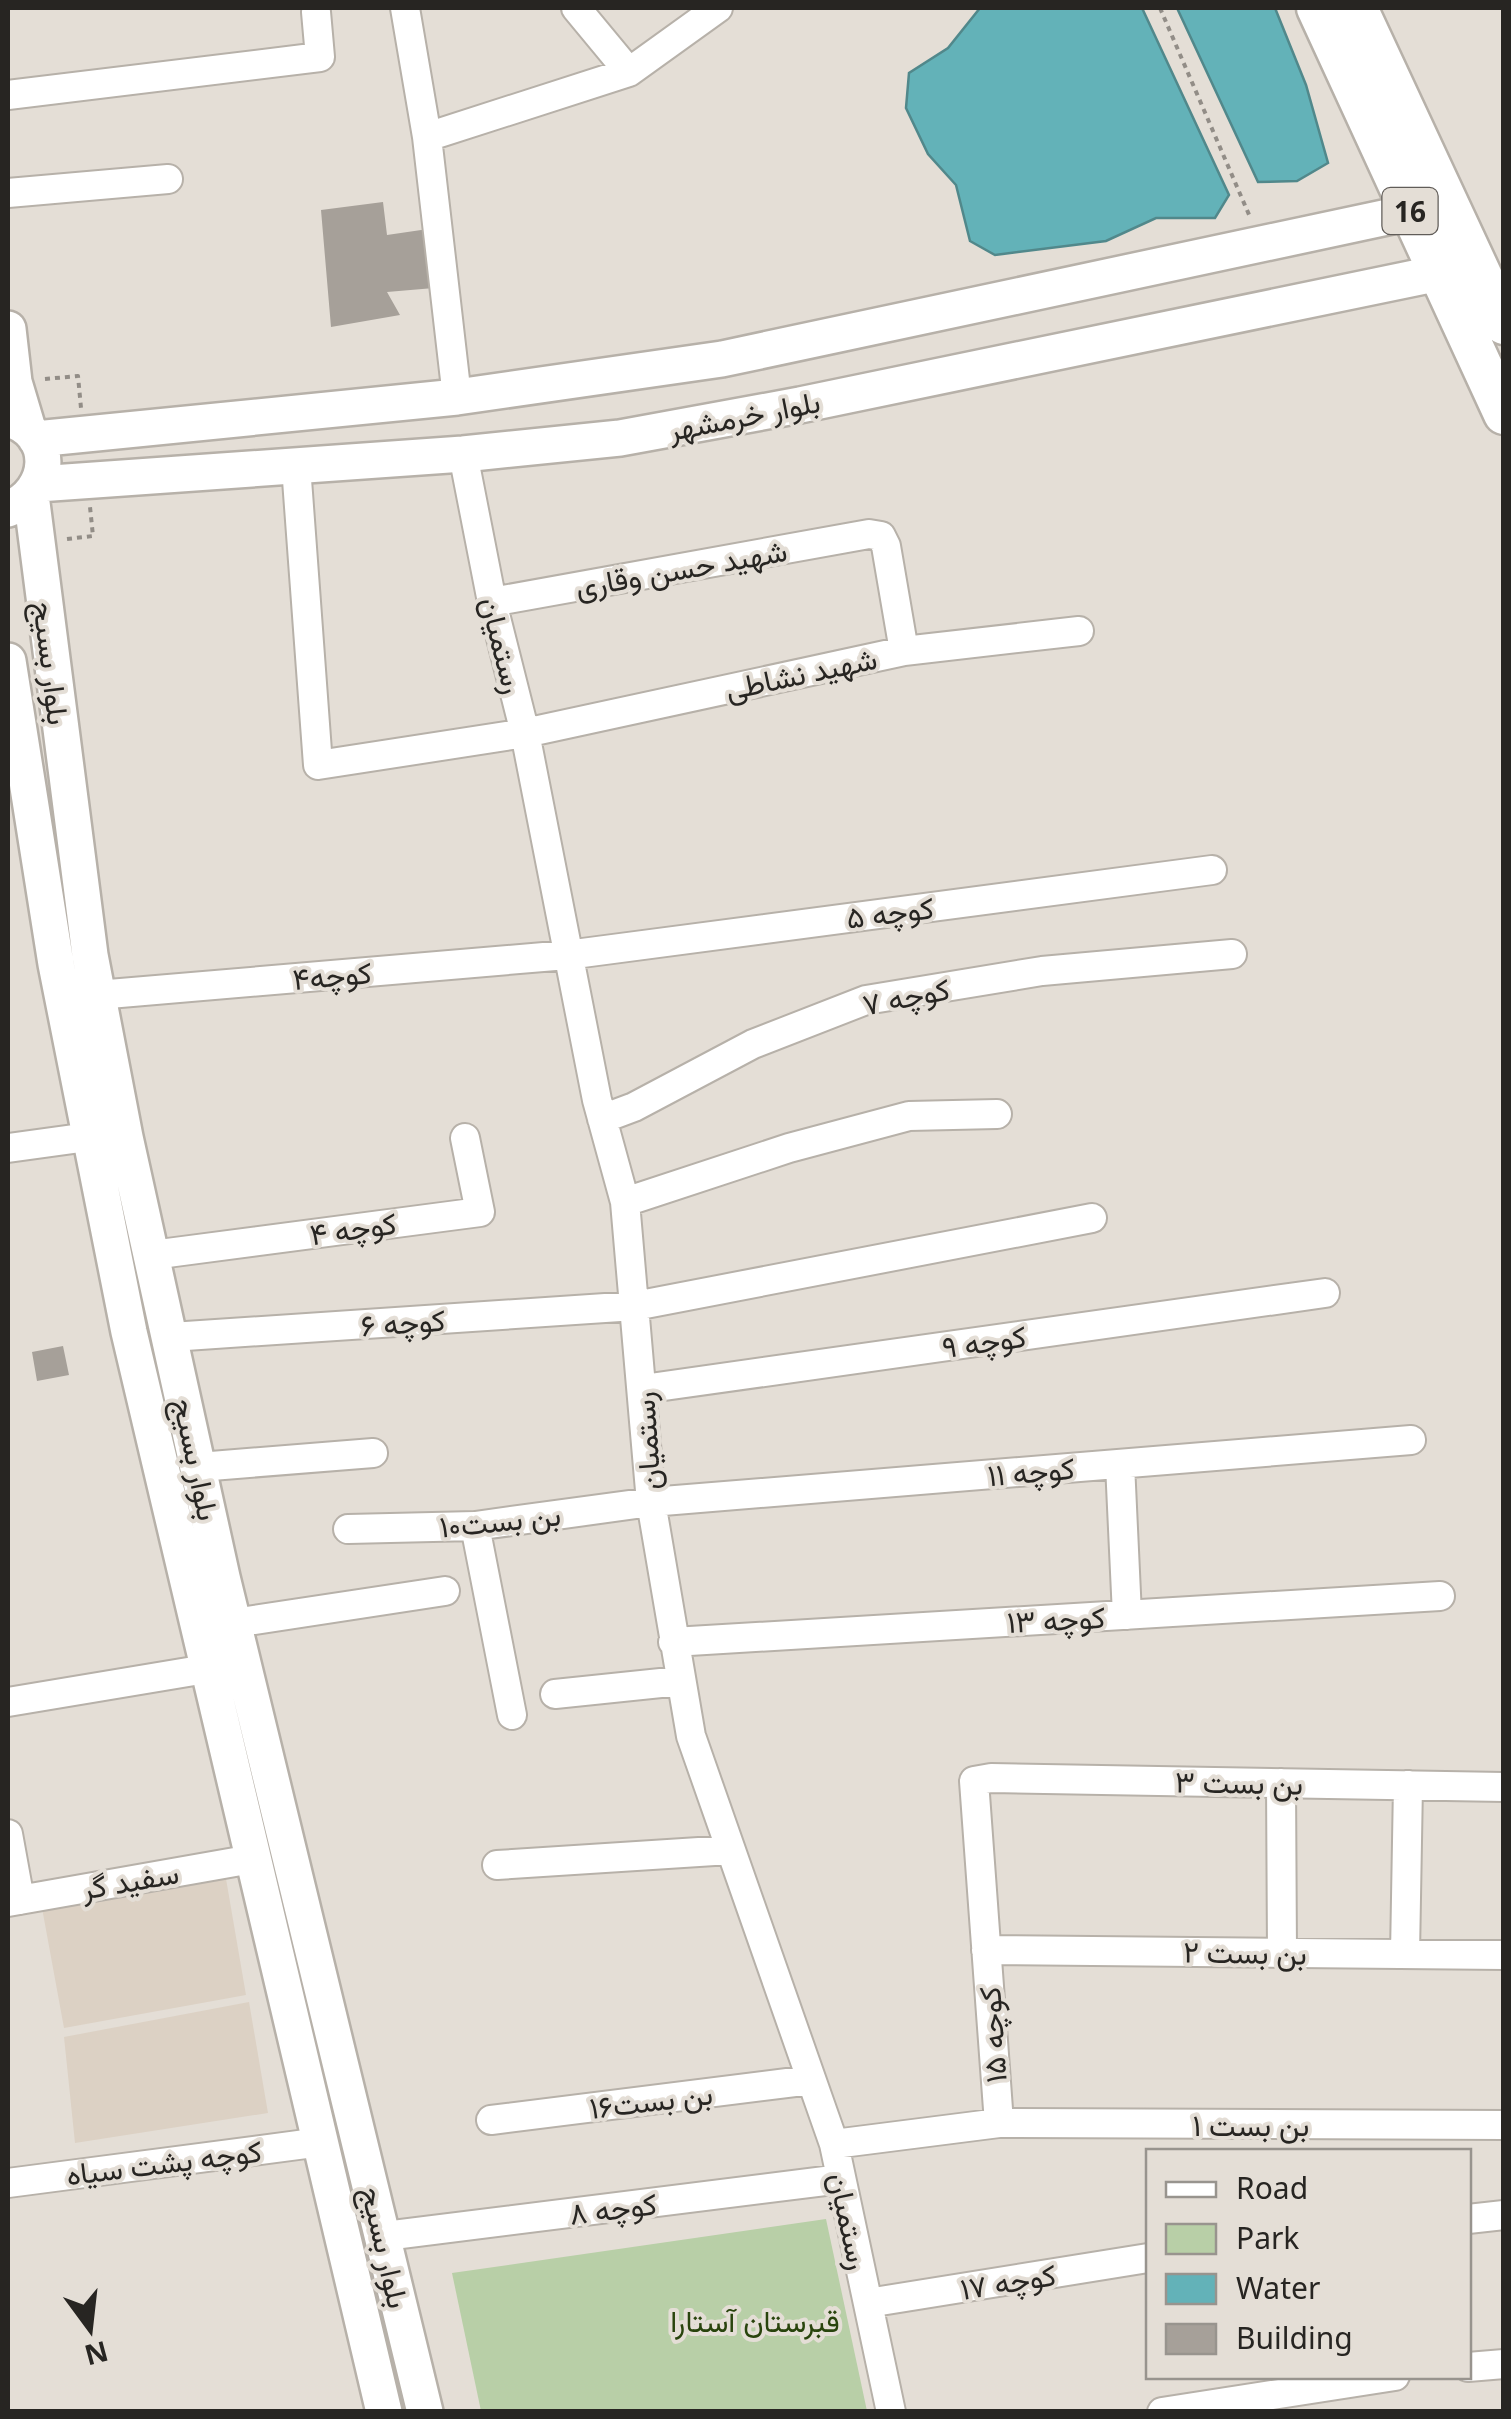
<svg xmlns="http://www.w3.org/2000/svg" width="1511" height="2419" font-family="'Noto Sans',Vazirmatn,sans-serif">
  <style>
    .built { fill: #dcd1c4 }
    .green { fill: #b8cfa7 }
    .water { fill: #63b2b8; stroke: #51888b; stroke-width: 2.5 }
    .building { fill: #a6a099 }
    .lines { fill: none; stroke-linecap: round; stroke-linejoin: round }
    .minor-casing { stroke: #b7b1a9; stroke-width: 32 }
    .major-casing { stroke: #b7b1a9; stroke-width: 40 }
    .highway-casing { stroke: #b7b1a9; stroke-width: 45 }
    .path { stroke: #928d87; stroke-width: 4; stroke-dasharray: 5 5; stroke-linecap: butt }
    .minor { stroke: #fff; stroke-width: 28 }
    .major { stroke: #fff; stroke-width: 35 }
    .highway { stroke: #fff; stroke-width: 40 }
    .labels { text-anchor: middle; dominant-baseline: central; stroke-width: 8; stroke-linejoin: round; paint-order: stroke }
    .shield { fill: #e4ded6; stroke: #605c58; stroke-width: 2.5 }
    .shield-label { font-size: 28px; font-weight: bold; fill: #272522 }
    .street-label { font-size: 30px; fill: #272522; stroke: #e4ded6 }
    .park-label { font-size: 30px; fill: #29440d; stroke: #e4ded6 }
  </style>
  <rect width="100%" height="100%" fill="#e4ded6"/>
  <path class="built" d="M225,1873L246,1995L64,2028L42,1908Z
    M249,2002L268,2113L75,2143L64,2037Z"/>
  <path class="green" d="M826,2219L867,2411H481L452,2273Z"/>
  <path class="water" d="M980,8H1142L1229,195L1215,218H1156L1106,241L995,255L970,241L956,185L928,154L906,108L909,73L948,48Z
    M1177,8H1275L1306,85L1328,163L1297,181L1258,182Z"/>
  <path class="building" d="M383,202L387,235L428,229L434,288L387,292L400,315L331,327L321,210Z
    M63,1346L69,1375L37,1381L32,1352Z"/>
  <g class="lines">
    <g class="minor-casing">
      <path id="minor" d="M405,8L427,137L457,397
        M576,8L629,72
        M8,95L320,57L316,12
        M427,137L629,72L718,8
        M8,193L168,179
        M463,454L492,602L525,733L597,1100L625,1202L651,1502L691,1736L834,2144L891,2412
        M296,466L318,765L525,733L904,651L1079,631
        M492,602L869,534L881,536L886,546L904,651
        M97,995L567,955L1212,870
        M602,1119L634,1107L753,1044L866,1000L1042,971L1232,954
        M8,1148L88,1137
        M625,1202L789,1148L909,1116L997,1114
        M152,1255L480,1212L465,1138
        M171,1337L635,1306L1092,1218
        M643,1389L1325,1293
        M1120,1464L1127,1615
        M199,1467L373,1453
        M475,1526L512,1715
        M348,1529L475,1526L651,1502L1411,1440
        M234,1623L445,1591
        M673,1642L1440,1596
        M555,1694L680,1681
        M8,1702L206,1669
        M1281,1783L1282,1953
        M8,1834L20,1900
        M497,1865L730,1850
        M8,1902L252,1859
        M986,1950L1504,1955
        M1405,1954L1408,1785
        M491,2120L811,2080
        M999,2123L974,1781L991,1778L1504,1787
        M834,2144L999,2123L1504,2125
        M8,2183L321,2142
        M1468,2219L1504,2215
        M385,2236L841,2179
        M868,2303L1148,2258
        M1468,2367L1504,2364
        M1162,2412L1395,2376"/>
    </g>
    <g class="major-casing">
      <path id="major" d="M8,329L14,382L28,429
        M8,419C57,433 52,492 8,509
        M36,439L457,397L722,359L1411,212
        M38,484L463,454L620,438L800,405L1439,273
        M31,495L90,955L125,1137L222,1577L425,2412
        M8,661L56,964L129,1332L384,2412"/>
    </g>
    <g class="highway-casing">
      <path id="highway" d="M1317,8L1504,414
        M1357,8L1504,324"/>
    </g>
    <path class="path" d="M1160,8L1250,217
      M45,379L78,376L81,408
      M67,539L93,536L90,507"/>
    <use href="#minor" class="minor"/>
    <use href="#major" class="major"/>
    <use href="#highway" class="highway"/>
  </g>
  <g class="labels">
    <rect class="shield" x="1382.5" y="188" width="55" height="46" rx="8"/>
    <g class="shield-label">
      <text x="1410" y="211">16</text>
    </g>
    <g class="street-label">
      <text transform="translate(744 415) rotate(-11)">بلوار خرمشهر</text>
      <text transform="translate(681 568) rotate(-10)">شهید حسن وقاری</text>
      <text transform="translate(503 645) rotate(76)">رستمیان</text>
      <text transform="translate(52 663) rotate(83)">بلوار بسیج</text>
      <text transform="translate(801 673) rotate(-12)">شهید نشاطی</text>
      <text transform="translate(890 912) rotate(-7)">کوچه ۵</text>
      <text transform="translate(332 975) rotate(-5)">کوچه۴</text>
      <text transform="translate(906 996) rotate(-11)">کوچه ۷</text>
      <text transform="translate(353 1228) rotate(-8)">کوچه ۴</text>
      <text transform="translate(403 1322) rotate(-4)">کوچه ۶</text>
      <text transform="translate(984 1341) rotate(-8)">کوچه ۹</text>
      <text transform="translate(646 1441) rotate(-94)">رستمیان</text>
      <text transform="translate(197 1459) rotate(78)">بلوار بسیج</text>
      <text transform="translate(1031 1471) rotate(-5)">کوچه ۱۱</text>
      <text transform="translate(500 1520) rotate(-6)">بن بست۱۰</text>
      <text transform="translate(1056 1619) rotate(-3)">کوچه ۱۳</text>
      <text transform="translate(1239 1782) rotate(1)">بن بست ۳</text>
      <text transform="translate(130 1880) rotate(-10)">سفید گر</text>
      <text transform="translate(1245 1952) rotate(1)">بن بست ۲</text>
      <text transform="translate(992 2035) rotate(-94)">کوچه ۱۵</text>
      <text transform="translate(651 2100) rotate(-7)">بن بست۱۶</text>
      <text x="1251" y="2124">بن بست ۱</text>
      <text transform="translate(164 2162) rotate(-7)">کوچه پشت سیاه</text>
      <text transform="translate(613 2208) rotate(-7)">کوچه ۸</text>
      <text transform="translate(850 2221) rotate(78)">رستمیان</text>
      <text transform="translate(386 2247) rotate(77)">بلوار بسیج</text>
      <text transform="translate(1008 2281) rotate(-9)">کوچه ۱۷</text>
    </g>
    <g class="park-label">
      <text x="755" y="2320">قبرستان آستارا</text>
    </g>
  </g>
  <rect width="1511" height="2419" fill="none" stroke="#272522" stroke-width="20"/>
  <rect x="1146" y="2149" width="325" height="230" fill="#e4ded6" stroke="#98948e" stroke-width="2.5"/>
  <rect x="1166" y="2182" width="50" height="15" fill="#ffffff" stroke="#98948e" stroke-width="2.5"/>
  <text x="1236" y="2199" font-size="30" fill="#272522">Road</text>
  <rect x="1166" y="2224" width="50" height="30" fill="#b8cfa7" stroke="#98948e" stroke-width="2.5"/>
  <text x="1236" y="2249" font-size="30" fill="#272522">Park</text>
  <rect x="1166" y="2274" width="50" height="30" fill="#63b2b8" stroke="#98948e" stroke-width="2.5"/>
  <text x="1236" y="2299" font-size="30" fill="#272522">Water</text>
  <rect x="1166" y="2324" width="50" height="30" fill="#a6a099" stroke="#98948e" stroke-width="2.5"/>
  <text x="1236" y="2349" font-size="30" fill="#272522">Building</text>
  <g transform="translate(90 2329) rotate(165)" stroke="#e4ded6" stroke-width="8" paint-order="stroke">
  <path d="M0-8L18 38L0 25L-18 38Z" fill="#272522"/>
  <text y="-15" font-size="28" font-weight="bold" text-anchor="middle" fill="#272522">N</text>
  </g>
</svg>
